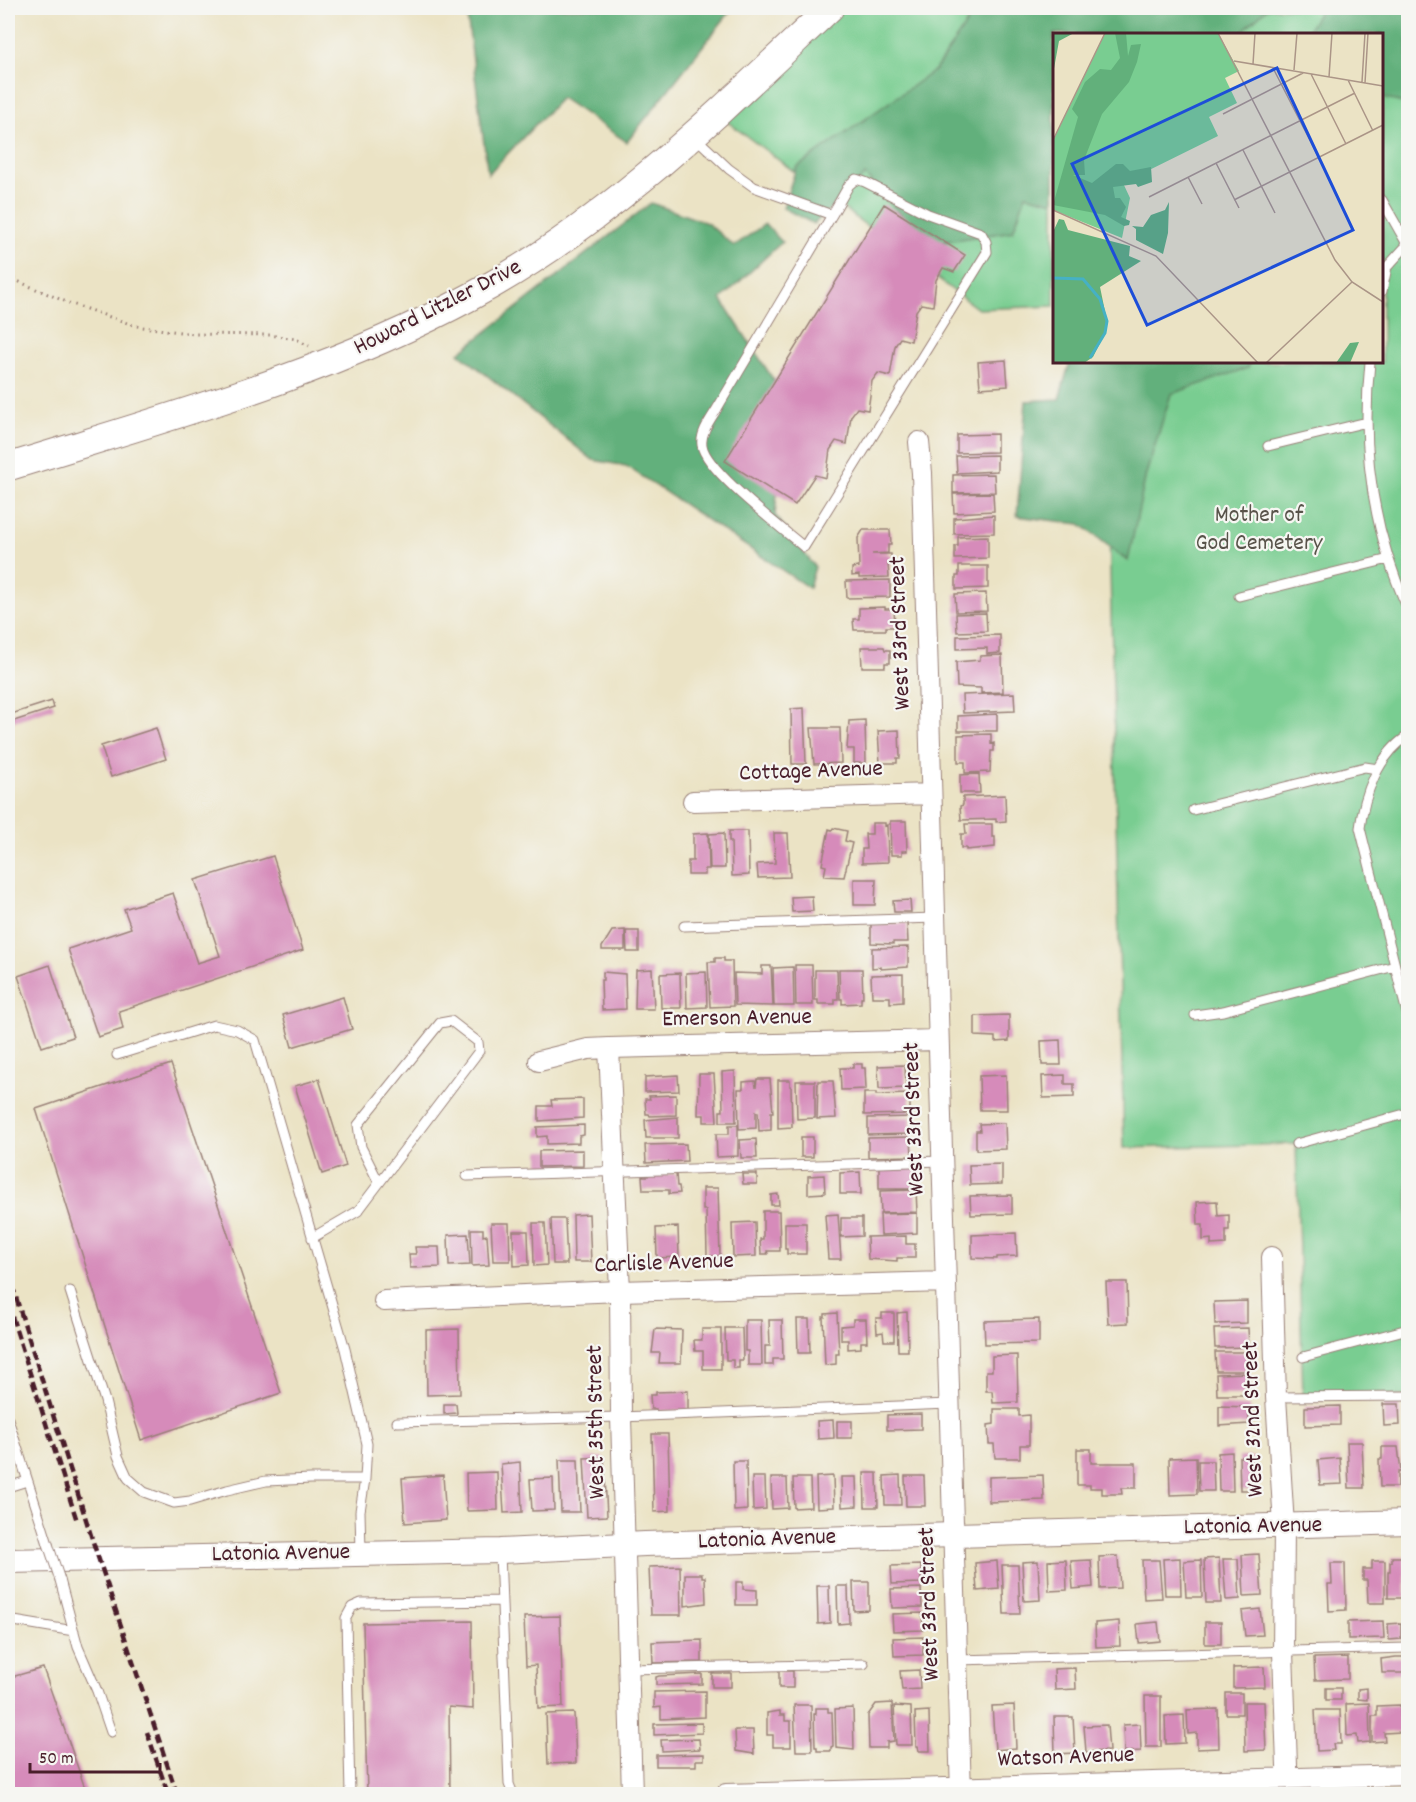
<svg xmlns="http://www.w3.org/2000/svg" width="1416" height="1802" font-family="Dekko,sans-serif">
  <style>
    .green { fill: #79cd91; stroke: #62765e; stroke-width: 1.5 }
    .forest { fill: #62b07b; stroke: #566853; stroke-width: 1.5 }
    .building { fill: #d68bba }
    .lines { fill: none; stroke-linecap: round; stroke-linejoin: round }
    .service-casing { stroke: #9a8178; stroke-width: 11 }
    .minor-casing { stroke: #9a8178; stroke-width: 22 }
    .tertiary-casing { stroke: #9a8178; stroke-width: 26 }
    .secondary-casing { stroke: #9a8178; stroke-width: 29 }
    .path { stroke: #9a8178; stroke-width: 3; stroke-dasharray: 1.5 4.5; stroke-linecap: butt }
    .service { stroke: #fff; stroke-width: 9 }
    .minor { stroke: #fff; stroke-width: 20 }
    .tertiary { stroke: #fff; stroke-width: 24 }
    .secondary { stroke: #fff; stroke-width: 27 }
    .rail { stroke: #4a1f2b; stroke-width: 4.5; stroke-dasharray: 9 4.5; stroke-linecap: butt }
    .service-bridge-casing { stroke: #9a8178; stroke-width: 11; stroke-linecap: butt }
    .service-bridge { stroke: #fff; stroke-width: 9 }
    .labels { text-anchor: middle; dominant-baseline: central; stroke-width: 4.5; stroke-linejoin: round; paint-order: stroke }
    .street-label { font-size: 24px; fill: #4a1f2b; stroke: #f6f6f2 }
    .park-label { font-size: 24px; fill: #58534a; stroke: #f6f6f2 }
    .inset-river { fill: none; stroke: #46b1c4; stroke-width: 3 }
    .inset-road { fill: none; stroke: #ab9587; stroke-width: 1.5 }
    .view { fill: #1d4ed8; fill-opacity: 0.15; stroke: #1d4ed8; stroke-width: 3 }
    .inset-edge { fill: none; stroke: #4a1f2b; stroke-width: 3 }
  </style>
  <rect width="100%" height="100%" fill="#f6f6f2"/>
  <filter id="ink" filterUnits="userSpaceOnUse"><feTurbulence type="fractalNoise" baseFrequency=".0167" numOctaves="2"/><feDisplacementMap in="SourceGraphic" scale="12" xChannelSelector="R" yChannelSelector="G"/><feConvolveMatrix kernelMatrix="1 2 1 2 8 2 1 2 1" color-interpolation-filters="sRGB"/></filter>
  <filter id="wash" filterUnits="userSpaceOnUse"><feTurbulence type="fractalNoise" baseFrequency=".008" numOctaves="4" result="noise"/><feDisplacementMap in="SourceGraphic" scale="24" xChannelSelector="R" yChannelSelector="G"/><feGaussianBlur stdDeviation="1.35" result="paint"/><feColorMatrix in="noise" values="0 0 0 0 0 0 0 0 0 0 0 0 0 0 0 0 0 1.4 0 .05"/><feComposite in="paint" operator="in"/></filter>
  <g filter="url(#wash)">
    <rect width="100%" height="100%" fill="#ebe3c5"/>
    <path class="green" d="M830,8H1408V1396L1303,1398L1296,1144L1124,1148L1105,362H1382V34H1054V306L978,309L717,114Z"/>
    <path class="forest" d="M466,8H733L627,142L561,98L488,174Z
      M977,8H1268L1239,34H1054V202L1026,195L1013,231L928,244L865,175L814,224L783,208L796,168L935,70Z
      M1321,8H1408V107L1403,103L1382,98V34H1306Z
      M651,203L707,223L734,246L765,224L782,242L721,299L786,399L775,515L815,567L809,588L626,466L593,460L459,353Z
      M1070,362H1250L1248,368L1171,394L1146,474L1128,561L1080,524L1017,516L1026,401L1059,399Z"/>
    <g id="blocks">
      <path class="building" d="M884,204L965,255L954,272L943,268L936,280L933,306L921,304L916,311L911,341L900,338L895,346L890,376L878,373L872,381L868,410L857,408L851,416L847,444L836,441L830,450L826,478L815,475L795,505L725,461Z
        M1006,360L1008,386L980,388L978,362Z
        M997,434V452L957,453V435Z
        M997,455V471L957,473L956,456Z
        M994,474L995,492L953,493V475Z
        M993,493L994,511L954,513L953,494Z
        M994,515V533L954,534V518Z
        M863,530H890L891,545H888V553L872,554H891L892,564H888L889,577L859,578V575L852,576V568L859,567L858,538Z
        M988,536V558L955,559V546H958V537Z
        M959,566H988V588L956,589V576H959Z
        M890,580V597L847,598L846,581Z
        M986,593L987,611L956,612L955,594Z
        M885,607V609H894L895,627H886V630H854L853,619H859V608Z
        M986,613L987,631L957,632L956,614Z
        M1000,635V653L987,654V648L957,649V636Z
        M861,647H884L885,650H890V663H885V667H862Z
        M1002,655L1003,692L981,693V688L957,687L956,662L980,660V656Z
        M1014,693L1015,711L963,713L962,695Z
        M52,701L54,708L8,723V715Z
        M804,708L806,764H792L791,709Z
        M997,714V731H958V716Z
        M865,720L866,763H854V749H847L849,721Z
        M156,728L166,759L111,777L101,746Z
        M811,728H840L841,763L814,764Z
        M899,730L900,758H897V763H880L878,731Z
        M991,734V744L994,743V751H991L990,772L965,773V762H958V735Z
        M979,774L980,793H960V775Z
        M1005,795L1006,821L996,822V819L961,820L960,806L963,805V797Z
        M890,821H906L907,851H902V855H891Z
        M872,823H885V826L887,825L888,862L862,863V849H866L865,834H872Z
        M965,824H992V837H995V847L966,850V848H961V834H966Z
        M833,828L847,831L845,841L852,843L844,877L824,876L826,866L822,865L829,829L832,830Z
        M729,831H748L749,875L732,876L731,841H729Z
        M708,833L709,869H705V875H688V861H693V834Z
        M724,833L725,868H710L709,834Z
        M774,833H788L790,877L758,878L757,864L775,863Z
        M273,856L303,950L119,1011L123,1029L98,1037L68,949L131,928L124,909L173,893L197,963L220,956L195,880Z
        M854,879H876L875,905H854Z
        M812,896L813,911L792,912L791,897Z
        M910,900L911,912H894L893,901Z
        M907,923L908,942H893V944L871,943V924Z
        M625,930V950H602V947L612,931Z
        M626,931H639V952H627Z
        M908,947V967L881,969V967L872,968V948Z
        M715,958H724V961H732L733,1006L710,1007L708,962H715Z
        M50,965L73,1037L42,1047L18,976Z
        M795,965H812L813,1005H796Z
        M762,966H771L773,1006L735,1005L734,973L762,974Z
        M793,967L794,1006H774L773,968Z
        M652,969L654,1009H635L636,970Z
        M839,969H862L863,998H861V1003L842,1004V999H840Z
        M815,970H837L838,999H835V1004H818V1000H815Z
        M603,972L625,974L626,1009L602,1010L601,980H603Z
        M706,972L707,1007L687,1008L686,973Z
        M680,973L681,1008H661L660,974Z
        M903,974V1002L890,1003V997H872L871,975Z
        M343,997L352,1029L292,1047L283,1015Z
        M1009,1015V1041L995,1042V1037L975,1036V1016Z
        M1060,1040L1061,1065H1042L1041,1041Z
        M171,1064L281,1393L141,1440L36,1109Z
        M853,1064H862V1068H865L866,1089L841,1090L840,1068H853Z
        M905,1065L906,1088L879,1089L878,1066Z
        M735,1071L736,1122H720V1111H723L722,1072Z
        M699,1074H714L717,1122H704V1115H698Z
        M678,1075L679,1091L645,1092V1077Z
        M1006,1075L1007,1110H980L979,1076Z
        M1065,1075V1084H1074V1097L1043,1098L1042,1076Z
        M319,1079L346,1166L322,1174L295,1086Z
        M757,1079H770L773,1112H771V1130L759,1131L758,1112H756V1128L739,1129L738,1089H743V1082L755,1081L756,1087Z
        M778,1080H790V1086H791L792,1127L778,1128Z
        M796,1081H815V1118L797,1119Z
        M818,1081H833L836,1118L817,1119Z
        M864,1093H876V1095L910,1094V1114L864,1115Z
        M676,1095V1115L650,1116L649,1114H646L645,1099H650L649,1096Z
        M583,1099V1118L539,1121V1106H552L551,1100Z
        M678,1117V1138H646L645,1120Z
        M911,1117V1134L868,1135V1118Z
        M1005,1123L1006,1149L976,1150V1131H980L979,1124Z
        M584,1125V1135L579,1136V1143L547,1144V1136L537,1137V1127Z
        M729,1125H738V1156L717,1157L716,1134H729Z
        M801,1137H813V1157H801Z
        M911,1137L912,1156L868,1157V1138Z
        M756,1139L757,1158H741L740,1140Z
        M686,1144L687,1161L646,1163L645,1145Z
        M583,1150V1166L539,1167V1151Z
        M1002,1164V1184L970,1185L969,1165Z
        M916,1166L917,1189H879V1167Z
        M860,1172L861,1194H840V1173Z
        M648,1174H676L677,1186H679L680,1193L669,1194V1190H643L642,1176H648Z
        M742,1174H757V1184H743Z
        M824,1175L825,1193L808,1194V1176Z
        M703,1188H718L720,1256H707L706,1210H703Z
        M916,1190L917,1212L881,1213L880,1191Z
        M778,1194L779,1205H771V1195Z
        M1012,1195V1214L971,1215L970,1196Z
        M1217,1201L1218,1216L1229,1215V1230H1226V1244L1211,1245V1239L1203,1240V1225H1198L1197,1202Z
        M763,1211H779L780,1251H767L768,1254H761L760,1239H763Z
        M917,1213V1233L881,1235L880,1214Z
        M589,1214L591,1262H574L573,1215Z
        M838,1214L841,1259H828L825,1215Z
        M841,1218H862V1236L841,1237Z
        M551,1219H565L567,1264H553Z
        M755,1222L756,1256L733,1257L732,1223Z
        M491,1223H509L510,1261H493Z
        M533,1223H545L547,1265L534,1266Z
        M785,1223H806V1254H787V1249H785Z
        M678,1227L679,1257L657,1258L656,1228Z
        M471,1229H483V1236L487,1235L489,1265L472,1266Z
        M513,1231H528L529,1265L514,1266Z
        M1016,1233L1017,1256L997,1257V1259L972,1258V1235Z
        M468,1234L470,1265L449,1266L448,1235Z
        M906,1236V1244H915V1258H897V1261L868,1259L867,1237Z
        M415,1247H439L440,1267L410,1268L409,1254H416Z
        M1106,1282H1127L1128,1323L1108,1324Z
        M1247,1301V1323L1215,1324L1214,1302Z
        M907,1312L908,1351H898L897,1313Z
        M837,1313L839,1354H836V1364L825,1365L823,1317H825V1314Z
        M882,1313H894V1341H884L883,1332L877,1333L876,1318H882Z
        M797,1319H809L810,1353H798Z
        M853,1319H866L867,1342H861V1348L848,1349V1340H841V1326L853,1325Z
        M1039,1319V1343L985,1344L984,1321Z
        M745,1320H761L762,1365H748V1351H745Z
        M769,1320H782L783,1359H773V1365H765V1346H770Z
        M725,1328H742L743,1360H739V1368H733V1360H726Z
        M1248,1328L1249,1347L1215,1348L1214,1329Z
        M459,1329L460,1394L427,1395L426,1330Z
        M655,1329L682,1330L681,1363H659L660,1353H652Z
        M702,1329H721V1369H703V1351H695L694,1340H702Z
        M1215,1352H1249V1371H1216Z
        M1017,1355L1018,1402L993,1403L992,1391H986V1371H992V1356Z
        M1249,1373L1250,1395H1217L1216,1374Z
        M688,1391V1411H656V1409H651L650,1395H656V1392Z
        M444,1404H456L457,1413L444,1414Z
        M1383,1404H1399L1400,1425L1384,1426Z
        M1219,1406L1249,1407V1424L1219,1426Z
        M1340,1406V1425L1305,1426V1407Z
        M994,1409H1019V1416L1029,1415V1445H1020V1458H995L994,1444H989L988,1425L994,1424Z
        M921,1414V1429L887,1430V1415Z
        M833,1420L834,1438L818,1439L817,1421Z
        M837,1421H852V1438H837Z
        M652,1434H668L670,1511L654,1512Z
        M1347,1442H1362L1364,1488H1349Z
        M1382,1447H1398L1401,1472H1398V1487H1380L1379,1459H1382Z
        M1077,1449H1091V1463H1136V1488H1121L1122,1494H1102V1488H1090V1485H1077Z
        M1232,1452L1233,1491H1219L1218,1453Z
        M604,1457L607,1516L587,1517L584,1458Z
        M1196,1457L1197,1494L1170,1495L1169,1458Z
        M1239,1457H1254L1255,1490H1240Z
        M1340,1458L1342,1484L1320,1485L1318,1460Z
        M559,1460H578L580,1512H561Z
        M733,1461H746L747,1510L734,1511Z
        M1198,1461H1213L1214,1491H1199Z
        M520,1462L522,1512L504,1513L501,1464Z
        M497,1472L498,1510L467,1511L466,1473Z
        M864,1473H877L878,1507H865Z
        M443,1475L446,1520L405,1523L402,1478Z
        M900,1475L901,1505H885L884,1476Z
        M1043,1475L1044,1500L989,1502V1477Z
        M833,1476L834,1507L817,1508L816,1477Z
        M905,1476H924L925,1506H906Z
        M752,1477H765L766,1509L753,1510Z
        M841,1477H856L857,1506L842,1507Z
        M553,1478L554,1510L532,1511L530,1479Z
        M771,1478H787L788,1508L772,1509Z
        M793,1478H810L811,1507L794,1508Z
        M1259,1554L1262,1595L1244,1596L1242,1555Z
        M1118,1556L1120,1588L1100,1589L1099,1557Z
        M1392,1557H1405L1406,1598H1388V1571H1390V1562H1392Z
        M1180,1558L1181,1595H1165L1163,1559Z
        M1219,1558L1221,1603H1206L1204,1559Z
        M1223,1559H1238L1240,1599L1226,1600Z
        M1066,1560L1067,1590L1049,1591L1048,1561Z
        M1091,1560L1093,1587L1073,1589L1071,1561Z
        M1142,1560H1159L1162,1598L1144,1599Z
        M1201,1560L1202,1597H1186L1184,1561Z
        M997,1561L999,1589L977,1591L975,1563Z
        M1038,1561L1040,1600L1024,1601L1022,1562Z
        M1372,1561H1385V1603H1368L1367,1580H1363V1569H1372Z
        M1331,1563H1345L1346,1610L1329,1611L1328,1584H1332Z
        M921,1565V1583L892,1584L891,1566Z
        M1002,1565H1018L1020,1614H1004Z
        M680,1566L681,1615H651L649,1567Z
        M685,1574H702V1577H705L706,1603L685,1606Z
        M736,1582H743V1589L757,1590V1605H736Z
        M853,1582H869V1610L854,1611Z
        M817,1586H829L830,1623L818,1624Z
        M837,1586H848L849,1623L838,1624Z
        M921,1588L922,1607L892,1608L891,1589Z
        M1260,1609L1263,1635L1245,1636L1242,1611Z
        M922,1613L923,1630L893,1631L892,1614Z
        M560,1616L563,1707L538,1708L536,1665L526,1666L524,1617Z
        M472,1621L473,1709L449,1707L450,1794H367L363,1623Z
        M1119,1621L1120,1646L1096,1647L1095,1623Z
        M1383,1621L1384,1638L1348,1639V1622Z
        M1158,1622L1160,1641L1139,1643L1137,1624Z
        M1205,1622H1221V1644H1205Z
        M1401,1623V1639L1389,1640L1388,1624Z
        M923,1637V1655L894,1656L893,1638Z
        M702,1640V1662L653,1663L652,1642Z
        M1348,1657V1679L1315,1680L1314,1658Z
        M1396,1657H1408V1673H1382L1381,1659Z
        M1264,1667L1265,1687L1233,1688V1668Z
        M43,1668L87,1794H8V1678Z
        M1075,1668L1076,1689L1055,1690L1054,1669Z
        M919,1670L920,1689L902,1690L900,1671Z
        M779,1671H793V1688H779Z
        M712,1673H731V1687H712Z
        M702,1674V1684L656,1685V1677L659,1676Z
        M1326,1688H1341V1700H1326Z
        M1367,1688V1700L1358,1699V1689Z
        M705,1691V1717L661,1719V1707L654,1708V1692Z
        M1226,1693H1242V1714H1226Z
        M1145,1696H1161V1747H1146Z
        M1244,1702H1264L1266,1750L1245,1751Z
        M892,1703L894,1741L887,1742V1748H869L868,1715L876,1704Z
        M1369,1703L1370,1742L1358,1743L1357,1735L1347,1736L1346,1704Z
        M794,1705H811L812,1751H796Z
        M1014,1705L1016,1748L995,1750L992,1706Z
        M1400,1705L1401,1732L1384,1733L1385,1741L1372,1742V1716H1377V1706Z
        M894,1706L911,1707L912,1745H896Z
        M816,1708H828V1712H832L833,1746L831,1747V1751H817V1747H815L814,1714H816Z
        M853,1708L854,1750L836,1748L835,1709Z
        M1218,1709L1219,1748L1197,1749V1733L1188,1734L1187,1710Z
        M1315,1710H1340L1341,1744H1333L1334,1750L1317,1751Z
        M780,1711V1715H785V1721H791V1747H773V1735H767V1713Z
        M929,1711L930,1751H919L918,1747H916L915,1712Z
        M574,1713L576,1763L548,1764L546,1714Z
        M1184,1715L1185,1743L1166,1744L1165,1716Z
        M1054,1717H1073L1075,1753L1055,1754Z
        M702,1723V1733L654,1735V1724Z
        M1140,1724L1141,1751L1124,1752L1123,1725Z
        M1107,1725L1109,1751L1086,1752L1084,1726Z
        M735,1730H753L754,1754L736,1751Z
        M699,1739L700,1749L662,1751L661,1740Z
        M704,1754V1760H696V1766H656V1755Z"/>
    </g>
  </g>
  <g filter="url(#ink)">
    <use href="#blocks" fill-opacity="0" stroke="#9a8178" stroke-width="1.5"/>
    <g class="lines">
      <g class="service-casing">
        <path id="service" d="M695,137L729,169L754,187L832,215L718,407C712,418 700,432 702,445C705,470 783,529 804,547L987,252L986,242L981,233L928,214L865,182L856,179L849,185L832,215
          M1382,200L1407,244
          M1382,291L1387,267L1408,244
          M1370,362C1361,447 1372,530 1408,609
          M1268,446L1367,422
          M1239,596L1389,559
          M1408,736C1378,755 1364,795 1360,828L1408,1017
          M1193,810L1365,767L1378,769
          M684,926L935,918
          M1195,1015L1223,1011L1395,966
          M117,1055L214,1025L237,1030L255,1040L345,1349L367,1444L365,1479L360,1511L361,1552
          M1296,1144L1408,1113
          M467,1176L942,1161
          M312,1238L358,1211L479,1051L478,1042L451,1021L440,1023L358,1125L361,1147L379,1183
          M70,1291L105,1401L118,1456L128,1478L144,1492L174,1503L190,1501L227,1490L266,1481L311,1479H365
          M1303,1357L1408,1329
          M1276,1397L1408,1396
          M8,1419L48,1544
          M397,1422L621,1417L949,1404
          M8,1487L27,1481
          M500,1553L509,1784L513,1794
          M60,1580L78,1647L97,1691L111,1732
          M8,1620L74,1631
          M957,1660L1408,1648
          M628,1669L864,1664
          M350,1794L346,1618L352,1607L361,1603L502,1601"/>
      </g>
      <g class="minor-casing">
        <path id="minor" d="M919,442L922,473L961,1794
          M693,801L931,794
          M609,1048L620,1291L621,1417L632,1794
          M539,1061L588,1049L609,1048L938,1040
          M1272,1257L1276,1397L1284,1526L1283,1652L1288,1794
          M384,1301L620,1291L946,1282
          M726,1794L1408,1775"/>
      </g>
      <g class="tertiary-casing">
        <path id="tertiary" d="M8,1561L500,1551L645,1544L1408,1522"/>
      </g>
      <g class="secondary-casing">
        <path id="secondary" d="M8,467C165,418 326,375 472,296C608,223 718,113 830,8"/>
      </g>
      <path class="path" d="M8,277L69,303L136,326L194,334L270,335L296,339L309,346"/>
      <use href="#service" class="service"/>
      <use href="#minor" class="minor"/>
      <use href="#tertiary" class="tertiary"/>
      <use href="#secondary" class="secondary"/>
      <path class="rail" d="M8,1272L94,1545L177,1794
        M8,1304L77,1521
        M147,1732L168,1794"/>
      <g class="service-bridge-casing">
        <path id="service-bridge" d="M48,1544L60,1580"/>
      </g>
      <use href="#service-bridge" class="service-bridge"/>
    </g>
  </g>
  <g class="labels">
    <g class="street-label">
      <text transform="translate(438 308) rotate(-27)">Howard Litzler Drive</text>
      <text transform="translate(901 633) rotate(-92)">West 33rd Street</text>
      <text transform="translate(811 772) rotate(-2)">Cottage Avenue</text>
      <text transform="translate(737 1019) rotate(-1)">Emerson Avenue</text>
      <text transform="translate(915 1119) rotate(-92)">West 33rd Street</text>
      <text transform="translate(664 1264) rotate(-2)">Carlisle Avenue</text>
      <text transform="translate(1254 1419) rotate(-92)">West 32nd Street</text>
      <text transform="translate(597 1422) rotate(-91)">West 35th Street</text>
      <text transform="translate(1253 1527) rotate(-1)">Latonia Avenue</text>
      <text transform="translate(767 1540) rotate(-2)">Latonia Avenue</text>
      <text transform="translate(281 1554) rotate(-1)">Latonia Avenue</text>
      <text transform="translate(930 1604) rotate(-92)">West 33rd Street</text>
      <text transform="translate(1066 1758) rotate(-2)">Watson Avenue</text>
    </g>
    <g class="park-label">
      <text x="1259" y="516">Mother of<tspan x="1259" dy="28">God Cemetery</tspan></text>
    </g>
  </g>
  <g transform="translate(1053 33)">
    <rect width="330" height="330" fill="#ebe3c5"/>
    <path d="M52,0H165L186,38L172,45L184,70L156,84L165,103L70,150L77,165L69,205L0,177V107Z" fill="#79cd91"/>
    <path d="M0,0H21L6,8L0,41ZM62,0H73L75,23L78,12L88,11L84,29L76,49L49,81L31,127L32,142H20L39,150L63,131H70L77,138L98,134L99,149L85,154L83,151L60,154L62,165H67L73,174L68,184L77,188L76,192L71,193L52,182L0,172L25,84L19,76L32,49L47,36L58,37L67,25ZM116,169L115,200L110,221L83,207V196L79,193L90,194L98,182L112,177ZM6,186L11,187L15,197L77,213L76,223L88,228L47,254L54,288L52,300L40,324L31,330H0V199ZM306,309L297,330H283L297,310Z" fill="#62b07b"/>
    <path class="inset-river" d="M0,245L30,246L47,266L54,288L52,300L37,325"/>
    <path class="inset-road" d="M165,0L282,227L299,249L330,269M181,28L330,53M200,31L202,0M220,35L266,125M241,37L244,0M258,41L293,111M276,44L279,0M295,47L320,98M309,49L312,0M312,50L315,0M170,81L250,40M0,107L52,0M190,117L222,180M163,130L186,175M135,144L149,171M96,164L302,60M181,167L330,92M0,177L103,223L205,330M213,330L299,249"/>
    <path class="view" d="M224,35L300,197L94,292L19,131Z"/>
    <rect width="330" height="330" class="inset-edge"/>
  </g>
  <rect width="1416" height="1802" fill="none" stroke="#f6f6f2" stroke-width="30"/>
  <path d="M30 1763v9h130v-9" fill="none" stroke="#4a1f2b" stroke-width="3"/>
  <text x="39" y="1763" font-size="18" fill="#4a1f2b" stroke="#f6f6f2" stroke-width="4.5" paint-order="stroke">50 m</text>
</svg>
